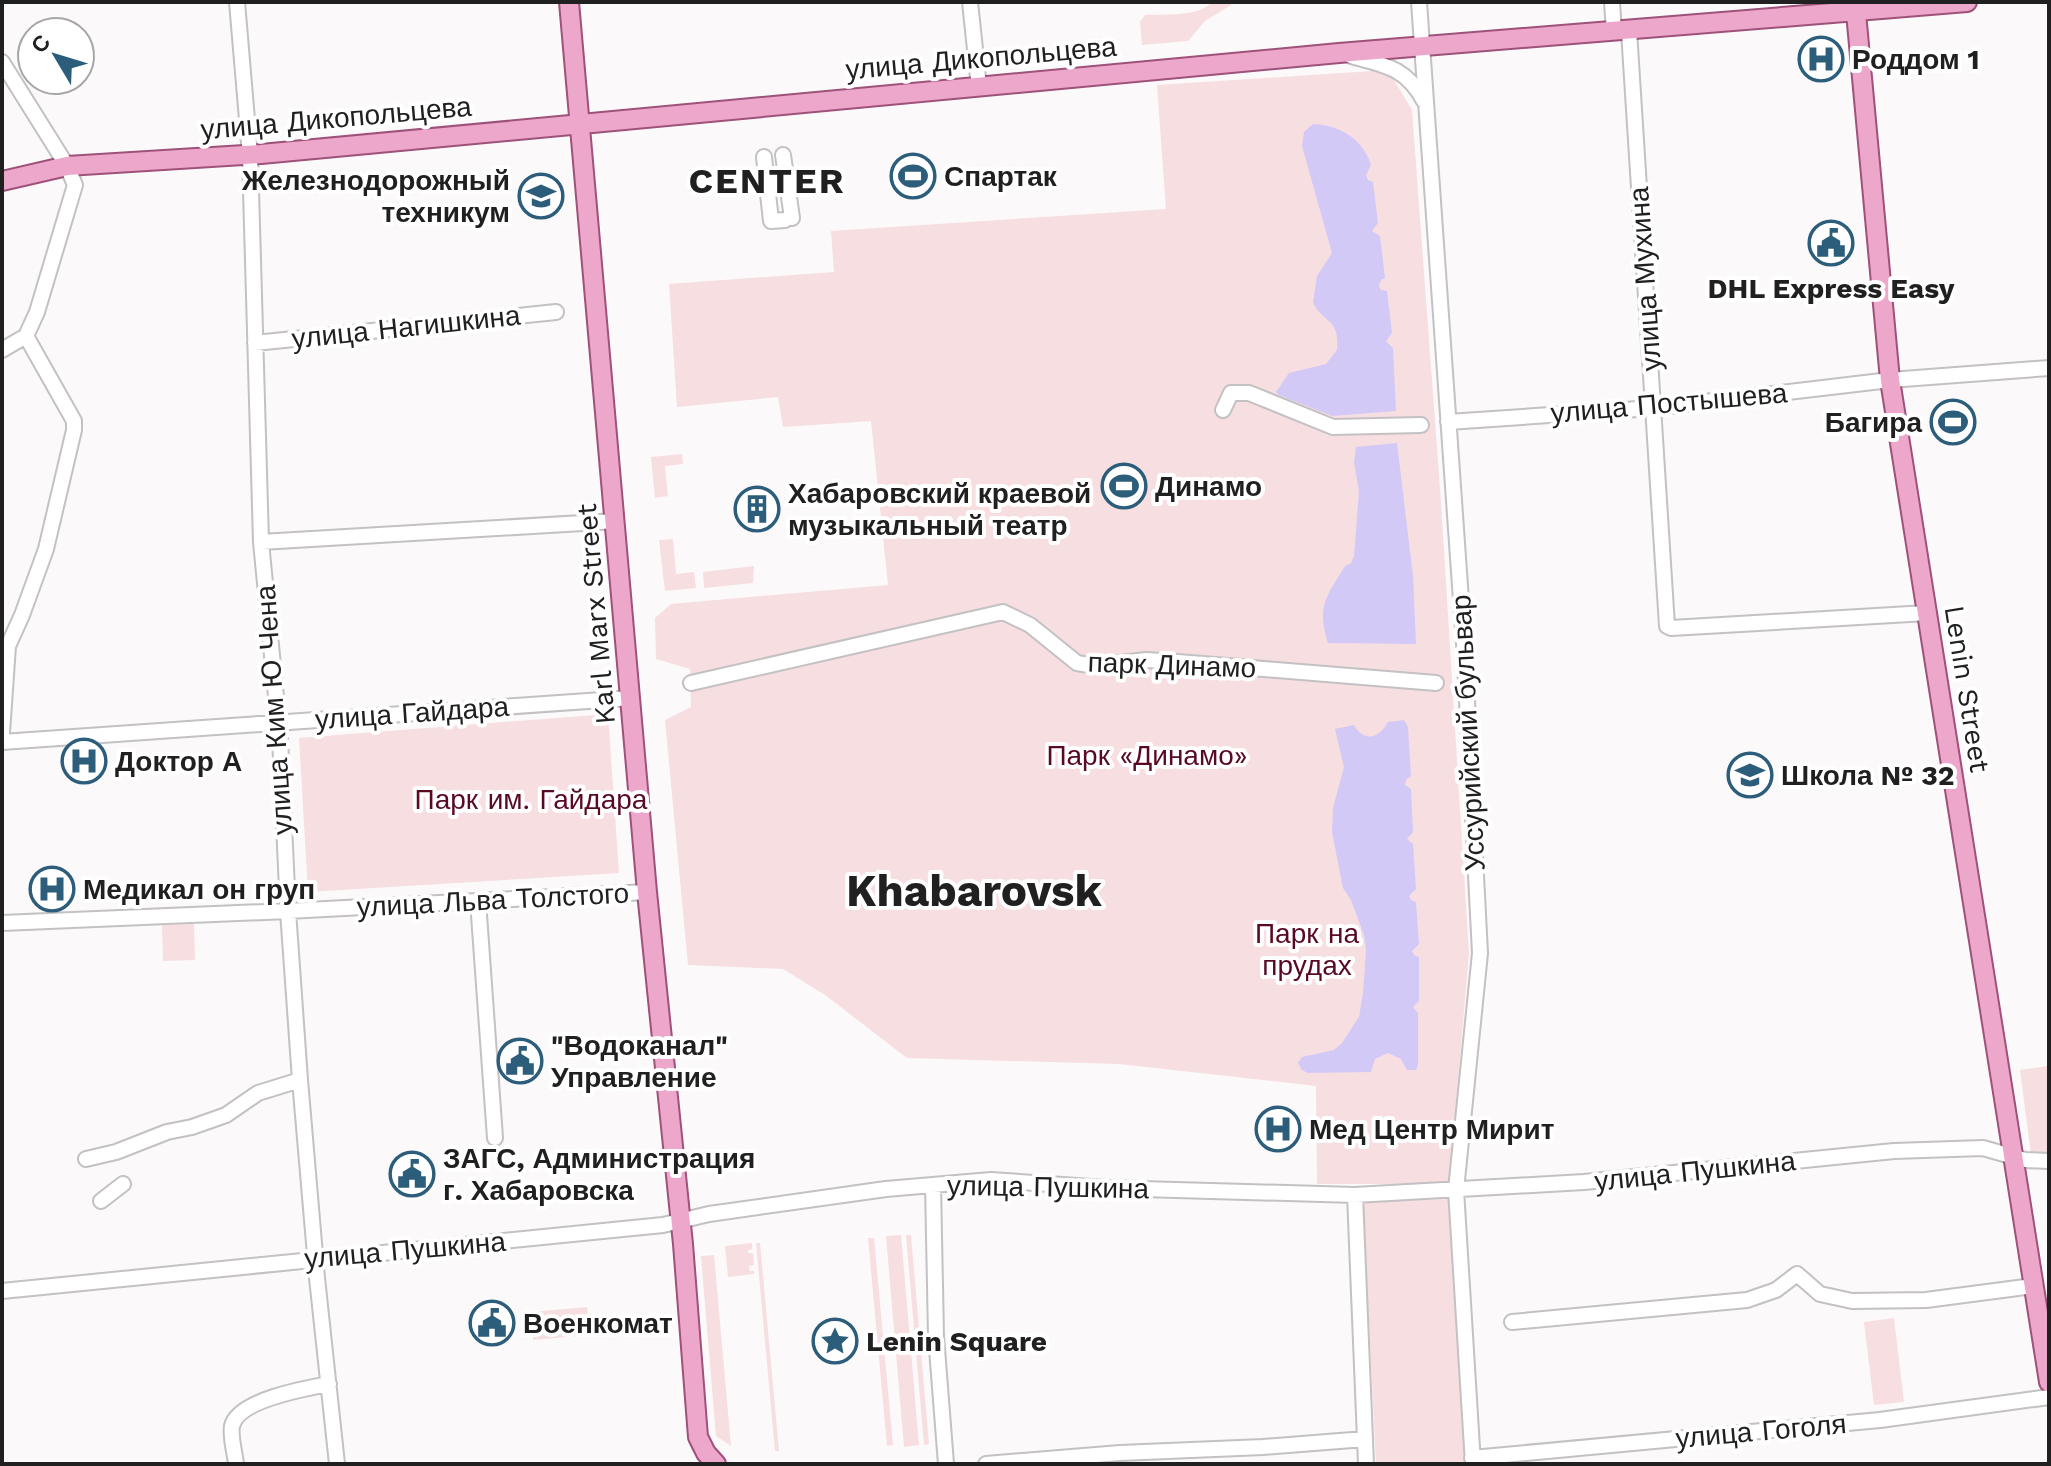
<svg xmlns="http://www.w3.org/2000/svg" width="2051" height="1466" font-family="'Work Sans',sans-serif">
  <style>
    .green { fill: #f7dee1 }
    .water { fill: #d2c9f7 }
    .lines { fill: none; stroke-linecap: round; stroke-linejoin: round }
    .minor-casing { stroke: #c3c1c3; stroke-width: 18 }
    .major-casing { stroke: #9e5179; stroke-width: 22 }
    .minor { stroke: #fff; stroke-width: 14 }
    .major { stroke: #eda7cb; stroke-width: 18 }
    .labels { text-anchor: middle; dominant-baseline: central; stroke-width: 8; stroke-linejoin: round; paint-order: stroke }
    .street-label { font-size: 28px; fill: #212021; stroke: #fff }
    .poi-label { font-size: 28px; font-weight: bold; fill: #212021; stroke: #fff; text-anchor: start }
    .park-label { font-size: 28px; fill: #580a23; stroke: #fff }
    .district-label { font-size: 36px; font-weight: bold; letter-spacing: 2px; fill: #212021; stroke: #fff }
    .town-label { font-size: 44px; font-weight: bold; fill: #212021; stroke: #fff }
  </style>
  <rect width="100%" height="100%" fill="#fcf9fb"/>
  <path class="green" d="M1212,2H1231V5L1205,21L1188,41L1142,45L1140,22L1145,15C1164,14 1200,17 1212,2Z
    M1388,70L1412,110L1441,502L1469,954L1449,1184H1317L1316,1086L1119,1064L907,1058L825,995L783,969L688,965L665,720L691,707L690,669L656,659L655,618L671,604L888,585L871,421L783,427L778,397L677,407L669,284L834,272L831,231L1166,209L1157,85Z
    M682,454L683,464L665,466L668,496L655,498L651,457Z
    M673,539L676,574L694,572L696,588L665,591L659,540Z
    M754,566L753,583L704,588L703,572Z
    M608,714L619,873L308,892L299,738Z
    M194,924L195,960L163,961L162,925Z
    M2049,1066V1153L2031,1154L2020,1070Z
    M1449,1199L1466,1464H1376L1363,1201Z
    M901,1235L919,1445L904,1447L886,1236Z
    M906,1235H911L929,1444L924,1445Z
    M868,1238H874L893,1445L887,1446Z
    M752,1243V1249L748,1250V1253H753L754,1265L749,1266L750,1271H754V1274L728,1277L725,1246Z
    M756,1243H760L779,1451H775Z
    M714,1255L731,1446L716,1436L701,1256Z
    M587,1307L589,1335L533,1340L531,1312Z
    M1894,1318L1904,1402L1874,1405L1864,1322Z"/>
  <path class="water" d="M1313,124C1340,125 1363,139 1371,165L1366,175L1368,180L1373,182L1378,223L1372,231L1380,236L1385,278L1381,280L1379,286L1381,290L1387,291L1392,333L1386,341L1393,348L1396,411L1332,416L1279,395L1276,392L1289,373L1326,364L1337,350C1340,316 1322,324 1313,302L1317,276L1332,253L1302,146L1304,132Z
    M1397,443L1413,576L1416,644L1328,643C1316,606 1327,596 1345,566L1351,563L1354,556L1359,491L1354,463L1356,447Z
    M1404,720L1408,727L1411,776L1406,780L1405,785L1411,789L1413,832L1407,839L1413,844L1416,889L1409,896L1411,900L1416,902L1419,944L1412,951L1414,955L1419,957V1001L1413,1007L1418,1013V1065L1416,1070H1407L1401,1059L1388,1053L1375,1059L1371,1072L1308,1073L1302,1070L1298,1063L1302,1057L1334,1050L1342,1043L1359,1017L1363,993L1366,950L1364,935L1351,900L1343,888L1332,832L1333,808L1344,767L1335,729L1354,725C1364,743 1380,738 1388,722Z"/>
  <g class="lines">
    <g class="minor-casing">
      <path id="minor" d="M237,2L250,155L261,542L280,738L288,911L300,1080L317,1278L337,1464
        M970,2L979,87
        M1419,2L1464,643L1480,953L1456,1190L1473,1464
        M1612,2L1614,32
        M1629,31L1667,626L1671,628L1927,613
        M1351,56C1385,65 1407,68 1424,101
        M2,62L67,166L75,185L37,312L26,336L74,421V430L46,549L22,615L8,646L2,733
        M783,155L792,218
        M764,157L771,221L785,220
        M255,343L556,312
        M2,350L26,336
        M1223,410L1231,393H1249L1333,427L1421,425
        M1448,422L1653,408L1890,380L2049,368
        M261,542L616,521
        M691,683L1003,612L1030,625L1077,663L1095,666L1146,660L1178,662L1436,683
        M2,742L631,698
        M478,901L495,1138
        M2,923L288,911L647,892
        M86,1159L116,1152L167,1132L192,1127L226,1115L258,1093L300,1080
        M933,1185L936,1336L946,1464
        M1355,1195L1366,1464
        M101,1201L123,1184
        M2,1291L663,1225L709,1214L886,1189L991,1180L1106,1188L1355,1195L1584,1182L1894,1151L1983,1148L2025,1160L2049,1161
        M1512,1322L1747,1300L1776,1290L1797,1274L1820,1294L1852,1301L1926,1300L2033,1286
        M1472,1458L1880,1420L2049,1397
        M236,1464C235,1453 230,1437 232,1426C238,1400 307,1388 329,1384
        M986,1464L1120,1453L1263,1447L1365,1439"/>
    </g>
    <g class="major-casing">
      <path id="major" d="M569,2L647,892L683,1244L698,1437L706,1453L716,1464
        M1855,2L1890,380L2049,1382
        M2,181L67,166L261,154L1339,53L1967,2"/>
    </g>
    <use href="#minor" class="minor"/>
    <use href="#major" class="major"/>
  </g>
  <defs>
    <g id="hospital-ring" transform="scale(2.3)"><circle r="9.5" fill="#fff" stroke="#2c5d7b" stroke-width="1.5"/><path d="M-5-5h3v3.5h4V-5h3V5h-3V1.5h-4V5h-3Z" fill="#2c5d7b"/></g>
    <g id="stadium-ring" transform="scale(2.3)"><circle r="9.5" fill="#fff" stroke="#2c5d7b" stroke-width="1.5"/><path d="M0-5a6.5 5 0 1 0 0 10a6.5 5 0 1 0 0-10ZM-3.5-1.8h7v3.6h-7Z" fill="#2c5d7b"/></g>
    <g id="university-ring" transform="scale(2.3)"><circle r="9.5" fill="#fff" stroke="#2c5d7b" stroke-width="1.5"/><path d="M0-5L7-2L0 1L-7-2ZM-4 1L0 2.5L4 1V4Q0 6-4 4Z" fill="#2c5d7b"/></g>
    <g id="civic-ring" transform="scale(2.3)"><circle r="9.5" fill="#fff" stroke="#2c5d7b" stroke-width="1.5"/><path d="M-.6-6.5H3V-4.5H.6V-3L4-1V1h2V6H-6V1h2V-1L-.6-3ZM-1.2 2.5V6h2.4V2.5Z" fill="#2c5d7b"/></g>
    <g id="building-ring" transform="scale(2.3)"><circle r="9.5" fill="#fff" stroke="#2c5d7b" stroke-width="1.5"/><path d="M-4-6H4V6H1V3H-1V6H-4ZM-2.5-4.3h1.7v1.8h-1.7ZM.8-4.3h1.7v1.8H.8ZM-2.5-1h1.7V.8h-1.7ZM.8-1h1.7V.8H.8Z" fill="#2c5d7b"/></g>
    <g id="school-ring" transform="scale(2.3)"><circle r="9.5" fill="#fff" stroke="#2c5d7b" stroke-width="1.5"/><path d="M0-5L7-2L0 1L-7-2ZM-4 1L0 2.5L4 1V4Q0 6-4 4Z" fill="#2c5d7b"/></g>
    <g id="sight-ring" transform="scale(2.3)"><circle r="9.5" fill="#fff" stroke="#2c5d7b" stroke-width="1.5"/><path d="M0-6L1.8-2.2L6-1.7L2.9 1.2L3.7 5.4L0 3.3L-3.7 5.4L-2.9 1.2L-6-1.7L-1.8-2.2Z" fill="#2c5d7b"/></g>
  </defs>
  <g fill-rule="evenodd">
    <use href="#hospital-ring" x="1821" y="59"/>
    <use href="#stadium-ring" x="913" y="176"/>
    <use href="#university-ring" x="541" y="196"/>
    <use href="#civic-ring" x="1831" y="243"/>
    <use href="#stadium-ring" x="1953" y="422"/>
    <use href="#stadium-ring" x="1124" y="486"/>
    <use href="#building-ring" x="757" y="509"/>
    <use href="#hospital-ring" x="84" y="761"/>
    <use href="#school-ring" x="1750" y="775"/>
    <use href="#hospital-ring" x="52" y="889"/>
    <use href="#civic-ring" x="520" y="1061"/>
    <use href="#hospital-ring" x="1278" y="1129"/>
    <use href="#civic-ring" x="412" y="1174"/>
    <use href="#civic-ring" x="492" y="1323"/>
    <use href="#sight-ring" x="835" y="1341"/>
  </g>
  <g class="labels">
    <g class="street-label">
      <text transform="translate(981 58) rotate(-5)">улица Дикопольцева</text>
      <text transform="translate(336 118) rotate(-5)">улица Дикопольцева</text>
      <text transform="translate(1645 279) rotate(-94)">улица Мухина</text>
      <text transform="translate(406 327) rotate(-6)">улица Нагишкина</text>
      <text transform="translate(1669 403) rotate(-5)">улица Постышева</text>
      <text transform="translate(596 614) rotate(-95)">Karl Marx Street</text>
      <text transform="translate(1172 665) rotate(2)">парк Динамо</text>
      <text transform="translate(1967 689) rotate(81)">Lenin Street</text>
      <text transform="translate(274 710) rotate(-94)">улица Ким Ю Чена</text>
      <text transform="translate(412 713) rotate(-4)">улица Гайдара</text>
      <text transform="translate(1468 733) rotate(-93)">Уссурийский бульвар</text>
      <text transform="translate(493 900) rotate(-3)">улица Льва Толстого</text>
      <text transform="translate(1695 1171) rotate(-6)">улица Пушкина</text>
      <text transform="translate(1048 1187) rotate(1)">улица Пушкина</text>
      <text transform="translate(405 1250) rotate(-5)">улица Пушкина</text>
      <text transform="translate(1761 1431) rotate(-5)">улица Гоголя</text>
    </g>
    <g class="poi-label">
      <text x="1852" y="59">Роддом 1</text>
      <text x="944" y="176">Спартак</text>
      <text x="510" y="180" text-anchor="end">Железнодорожный<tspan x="510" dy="32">техникум</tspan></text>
      <text x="1831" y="288" text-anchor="middle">DHL Express Easy</text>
      <text x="1922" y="422" text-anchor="end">Багира</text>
      <text x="1155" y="486">Динамо</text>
      <text x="788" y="493">Хабаровский краевой<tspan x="788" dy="32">музыкальный театр</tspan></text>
      <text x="115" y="761">Доктор А</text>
      <text x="1781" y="775">Школа № 32</text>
      <text x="83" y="889">Медикал он груп</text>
      <text x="551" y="1045">"Водоканал"<tspan x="551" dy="32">Управление</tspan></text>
      <text x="1309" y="1129">Мед Центр Мирит</text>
      <text x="443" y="1158">ЗАГС, Администрация<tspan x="443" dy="32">г. Хабаровска</tspan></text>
      <text x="523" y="1323">Военкомат</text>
      <text x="866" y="1341">Lenin Square</text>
    </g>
    <g class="park-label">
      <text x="1147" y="755">Парк «Динамо»</text>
      <text x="531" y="799">Парк им. Гайдара</text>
      <text x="1307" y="933">Парк на<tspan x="1307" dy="32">прудах</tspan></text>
    </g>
    <g class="district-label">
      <text x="767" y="181">CENTER</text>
    </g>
    <g class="town-label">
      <text x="974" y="891">Khabarovsk</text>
    </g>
  </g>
  <rect width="2051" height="1466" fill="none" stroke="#212021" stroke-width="8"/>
  <g transform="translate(56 56) rotate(308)"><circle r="38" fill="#ffffff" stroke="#a6a6a6" stroke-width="2"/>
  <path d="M0-6L14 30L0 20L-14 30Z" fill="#2c5d7b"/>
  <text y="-12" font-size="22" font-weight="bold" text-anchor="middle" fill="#212021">С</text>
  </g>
</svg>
